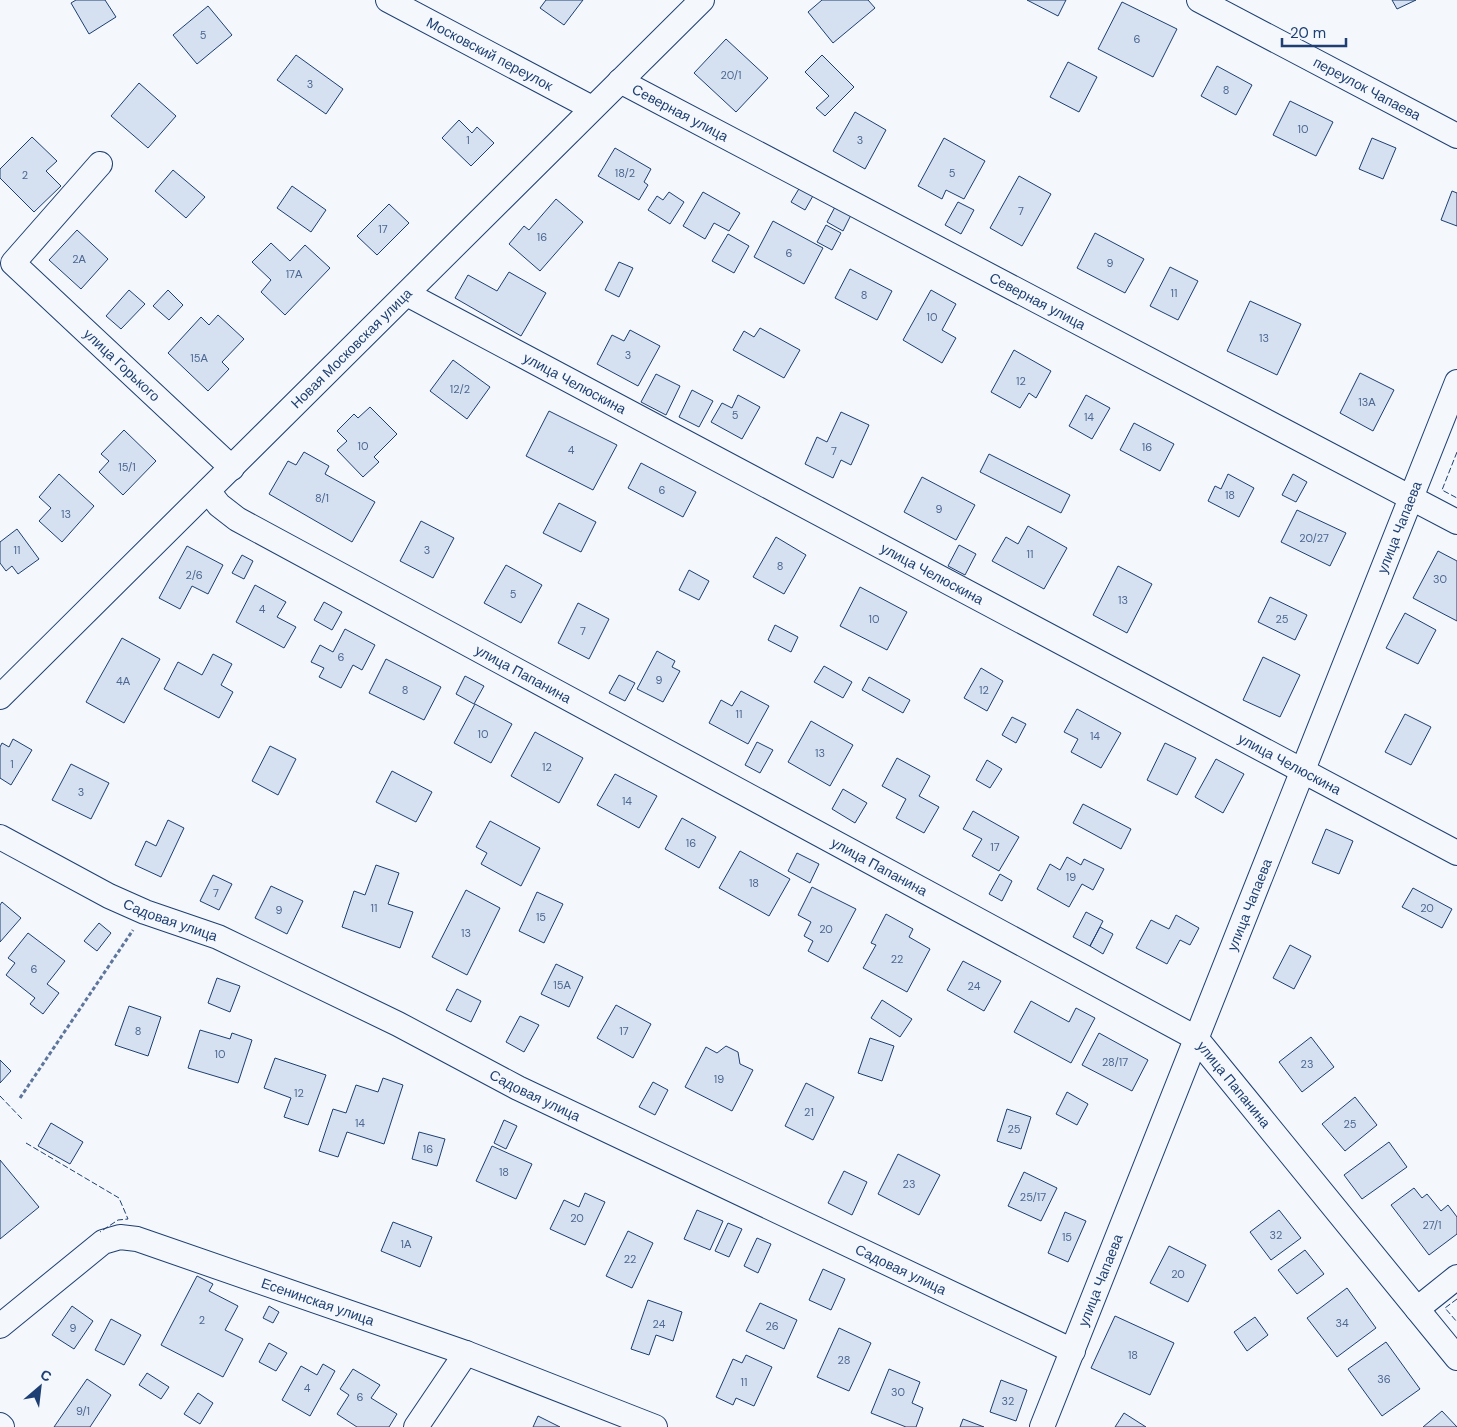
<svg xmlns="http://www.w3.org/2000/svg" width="1457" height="1427" font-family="'DM Sans',sans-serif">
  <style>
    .building { fill: #d5e0f0; stroke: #1d3f73 }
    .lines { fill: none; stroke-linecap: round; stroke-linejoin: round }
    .minor-casing { stroke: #1d3f73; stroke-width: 26 }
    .path { stroke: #5e769c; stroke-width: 3; stroke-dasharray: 4 2.5; stroke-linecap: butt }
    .minor { stroke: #f4f7fb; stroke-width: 24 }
    .fence { stroke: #1d3f73; stroke-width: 1; stroke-dasharray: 6 2.5; stroke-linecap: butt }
    .labels { text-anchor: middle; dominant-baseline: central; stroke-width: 4; stroke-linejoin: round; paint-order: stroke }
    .number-label { font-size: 11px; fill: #4b6792 }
    .street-label { font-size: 14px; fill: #1d3f73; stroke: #f4f7fb }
  </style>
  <rect width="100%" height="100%" fill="#f4f7fb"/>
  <path class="building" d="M76,0H105L116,17L89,34L71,3Z
    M546,0H583L564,25L540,8Z
    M822,0H868L875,8L833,43L808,12Z
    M1027,0H1066L1058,16Z
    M1392,0H1416L1397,9Z
    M1122,2L1177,29L1153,77L1098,49Z
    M208,6L232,35L197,64L173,35Z
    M726,39L768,78L736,112L694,73Z
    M296,55L343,89L326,114L277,80Z
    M822,55L854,87L825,116L816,108L829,96L805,72Z
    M1068,62L1097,77L1079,112L1050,97Z
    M1217,66L1252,85L1236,115L1201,96Z
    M139,83L176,116L148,148L111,116Z
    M1290,101L1333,122L1316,156L1273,135Z
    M855,112L886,130L865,169L833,151Z
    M459,120L472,133L477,127L494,143L471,166L442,138Z
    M32,137L57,161L46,171L61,186L34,212L0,178V169Z
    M944,138L985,161L964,199L946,190L942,199L918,186Z
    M1372,138L1396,148L1383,179L1359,169Z
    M615,148L651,169L644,182L648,185L639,200L598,176Z
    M173,170L205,197L186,218L155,191Z
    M1019,176L1051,194L1022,246L990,228Z
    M292,186L326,210L311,232L277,208Z
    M800,187L814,194L805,210L791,202Z
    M1452,191L1457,193V226L1441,220Z
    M669,192L684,202L670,224L648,210L657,196L663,200Z
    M703,192L740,213L729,231L714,223L705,239L683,226Z
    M556,199L583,222L540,271L509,244L524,226L529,230Z
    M958,202L974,210L961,234L945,225Z
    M389,204L409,223L377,255L357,236Z
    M835,207L851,215L843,231L827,222Z
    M773,221L823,248L804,284L754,257Z
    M826,225L841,233L832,250L817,242Z
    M77,230L108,259L81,289L49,260Z
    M1095,233L1144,259L1125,293L1077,268Z
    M728,234L749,246L734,273L712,261Z
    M271,243L290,261L305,245L330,268L285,315L261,292L271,280L252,262Z
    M619,262L633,268L619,297L605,290Z
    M1170,267L1198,281L1178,320L1150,306Z
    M850,269L892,291L877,320L835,298Z
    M509,272L546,293L521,336L455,298L468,275L497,291Z
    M129,290L145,304L121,329L106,316Z
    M168,290L183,305L169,320L153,306Z
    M931,290L956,304L942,330L956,338L942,363L903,340Z
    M1250,301L1301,324L1277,375L1227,351Z
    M218,315L244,339L222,362L229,369L208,391L168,353L201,317L209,325Z
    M760,328L800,350L784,378L733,350L744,331L754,337Z
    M630,330L660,346L638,386L597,364L612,335L624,341Z
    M1014,350L1051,371L1036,398L1029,393L1020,408L991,392Z
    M453,360L490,387L467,419L430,391Z
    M1360,373L1394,390L1373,431L1340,413Z
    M656,374L680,386L666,415L641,402Z
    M692,390L713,401L699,427L679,417Z
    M738,395L760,407L742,439L711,422L722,403L732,408Z
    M1086,395L1110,408L1092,439L1069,426Z
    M370,407L397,434L374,457L379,462L363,477L337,450L347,441L337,431L354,414L358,418Z
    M549,411L617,445L593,490L526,456Z
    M841,412L869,425L851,465L841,460L833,478L805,464L817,437L827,442Z
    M1134,423L1174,444L1160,471L1120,450Z
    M124,430L156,461L123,495L99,472L109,461L101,454Z
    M304,452L329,466L325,474L375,502L352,542L269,494L288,461L296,465Z
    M989,454L1070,495L1061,513L980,472Z
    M641,463L696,492L683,517L628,488Z
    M59,474L94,506L62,542L39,521L51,508L39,497Z
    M1228,474L1254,488L1239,517L1208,501L1215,486L1221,489Z
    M1293,474L1307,482L1296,502L1282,495Z
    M922,477L975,505L956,540L904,512Z
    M559,503L596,522L581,552L543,533Z
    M1297,510L1346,533L1330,566L1281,542Z
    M421,521L454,538L433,578L400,561Z
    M1028,526L1067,548L1044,589L992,561L1006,537L1018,544Z
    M17,529L39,559L18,574L12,566L6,571L0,563V542Z
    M776,537L806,555L784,594L753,577Z
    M959,545L976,554L965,575L948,566Z
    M187,546L223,565L208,594L192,586L180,609L159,598Z
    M1438,551L1457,561V621L1413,598Z
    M242,555L253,561L244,579L232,573Z
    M506,565L542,585L521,623L484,603Z
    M1118,566L1152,584L1127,633L1093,615Z
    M689,570L709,581L699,600L679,590Z
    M255,585L286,602L277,617L296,627L284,648L236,622Z
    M860,587L907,612L887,650L840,626Z
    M1270,597L1307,615L1295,640L1258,622Z
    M324,602L342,612L332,630L314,620Z
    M578,603L609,619L589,659L558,643Z
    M1405,613L1436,630L1418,664L1386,648Z
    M775,625L798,637L791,652L768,640Z
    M345,629L375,645L362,670L353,665L341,688L319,677L324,668L311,662L320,645L333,652Z
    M122,638L160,659L124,723L86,702Z
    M657,651L675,661L672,667L680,671L663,702L637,689Z
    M213,654L232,664L221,685L233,692L219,718L164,689L178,662L202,675Z
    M1263,657L1300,675L1280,717L1243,700Z
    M386,659L441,687L424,720L369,693Z
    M824,666L852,682L843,698L814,682Z
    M981,668L1003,681L987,711L964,698Z
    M619,675L635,683L625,701L609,693Z
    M465,676L484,686L474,704L456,694Z
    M869,677L910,700L903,713L862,690Z
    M741,691L769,706L748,744L709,723L721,700L732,706Z
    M475,704L512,724L491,763L454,743Z
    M1077,709L1121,733L1101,768L1071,752L1078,739L1064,732Z
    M1405,714L1431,727L1411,765L1385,752Z
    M1012,717L1026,724L1016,743L1002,735Z
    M811,721L853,745L830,786L788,762Z
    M535,732L583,758L559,803L511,776Z
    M13,739L32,750L11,785L0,778V747L2,743L9,747Z
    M757,742L773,750L760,773L745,765Z
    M1165,743L1196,758L1177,795L1147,780Z
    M270,746L296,759L278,795L252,781Z
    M897,758L930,776L919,796L939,807L924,833L896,818L906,799L882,786Z
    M1216,759L1244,774L1223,813L1195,797Z
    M987,760L1002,769L990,788L976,780Z
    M71,764L109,783L91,819L52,800Z
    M392,771L432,792L416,822L376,802Z
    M615,774L657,796L639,828L597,805Z
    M843,789L867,803L855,823L832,809Z
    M1083,804L1131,829L1121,849L1073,823Z
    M973,811L1019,837L999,871L972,856L982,839L963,829Z
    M682,818L716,837L699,868L665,849Z
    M168,820L184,828L161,877L135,865L146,841L156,846Z
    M490,821L540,848L521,886L481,864L487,853L476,847Z
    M1326,829L1353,841L1339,874L1312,863Z
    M740,851L790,879L769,916L719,888Z
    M797,853L819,864L810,883L788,871Z
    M1067,857L1081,865L1084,859L1104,869L1093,890L1082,884L1069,907L1037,889L1050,864L1060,870Z
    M376,865L399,873L388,904L413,912L400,948L342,927L354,891L365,895Z
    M1000,874L1012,881L1002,901L989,894Z
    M213,875L232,884L219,910L200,901Z
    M271,886L303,901L287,934L255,918Z
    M812,887L856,909L828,962L808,951L813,941L804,936L811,922L798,915Z
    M1413,888L1452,909L1442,928L1402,907Z
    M466,890L500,908L467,975L432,957Z
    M537,892L563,904L544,943L519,931Z
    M2,902L21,918L0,942V905Z
    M1086,912L1103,921L1090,946L1073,937Z
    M886,914L913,929L909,937L930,949L907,992L863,968L876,945L871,943Z
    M1176,915L1199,928L1190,945L1180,940L1167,964L1136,948L1151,920L1169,929Z
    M99,923L111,933L97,951L84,941Z
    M1100,927L1113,934L1103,954L1090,946Z
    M28,933L65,961L47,984L59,993L43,1014L30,1004L35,998L6,975L15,963L8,958Z
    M1290,945L1311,956L1294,989L1273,978Z
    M963,961L1001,981L984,1011L947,990Z
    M556,964L583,977L569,1007L541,994Z
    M217,978L240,986L230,1012L208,1003Z
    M457,989L481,1001L471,1022L446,1010Z
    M882,1000L912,1019L900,1037L871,1018Z
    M1031,1001L1069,1022L1076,1008L1095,1018L1071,1063L1014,1032Z
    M616,1005L651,1024L633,1058L597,1038Z
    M129,1006L161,1017L148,1056L115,1045Z
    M520,1016L539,1025L524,1052L506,1042Z
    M200,1030L230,1039L232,1033L252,1040L238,1083L188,1068Z
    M1099,1033L1148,1060L1132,1091L1082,1065Z
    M1311,1037L1334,1067L1302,1092L1279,1062Z
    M870,1038L894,1046L882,1081L858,1073Z
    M726,1046L738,1052L740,1064L753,1070L732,1111L685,1087L706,1047L717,1053Z
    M275,1058L326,1075L308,1125L284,1117L291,1098L264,1088Z
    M0,1060L11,1071L0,1083Z
    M383,1078L403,1085L384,1144L347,1132L338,1157L319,1151L333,1109L346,1113L356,1085L378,1092Z
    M653,1082L668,1090L655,1115L639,1107Z
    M806,1083L834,1097L813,1140L785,1126Z
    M1067,1092L1088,1104L1077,1125L1056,1114Z
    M1355,1097L1377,1125L1345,1151L1322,1124Z
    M1007,1109L1031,1117L1021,1149L997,1141Z
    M504,1120L517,1126L506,1149L494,1143Z
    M51,1123L83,1142L70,1164L38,1146Z
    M419,1132L445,1139L437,1166L412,1159Z
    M1389,1142L1407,1167L1362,1199L1344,1175Z
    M492,1146L532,1164L516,1199L476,1181Z
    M898,1154L940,1175L919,1215L878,1194Z
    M0,1160L39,1207L0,1239Z
    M844,1171L867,1182L852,1215L828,1203Z
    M1024,1172L1057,1188L1041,1221L1008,1206Z
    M1414,1188L1422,1198L1427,1194L1441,1211L1448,1205L1457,1217V1234L1429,1255L1391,1205Z
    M585,1193L605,1202L585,1245L550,1229L564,1200L579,1207Z
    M697,1210L723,1221L710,1250L684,1239Z
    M1279,1210L1301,1238L1271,1260L1250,1232Z
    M1065,1212L1086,1221L1068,1262L1048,1253Z
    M393,1222L432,1237L420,1267L381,1251Z
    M728,1223L742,1229L729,1257L715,1251Z
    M628,1231L653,1243L632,1288L606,1276Z
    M757,1238L771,1244L758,1273L744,1266Z
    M1169,1246L1206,1265L1188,1302L1150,1283Z
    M1305,1250L1324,1274L1297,1294L1278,1270Z
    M823,1269L845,1279L831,1310L809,1300Z
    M197,1276L213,1284L209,1291L238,1306L225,1330L243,1339L223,1377L161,1345Z
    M1347,1288L1376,1328L1337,1357L1307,1318Z
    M648,1300L682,1312L673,1341L656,1335L649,1355L631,1349Z
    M760,1303L797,1320L784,1349L746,1331Z
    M72,1306L93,1321L74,1349L52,1335Z
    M269,1306L279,1312L273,1323L263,1318Z
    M1115,1316L1174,1343L1150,1395L1091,1368Z
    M1255,1317L1268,1335L1247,1351L1234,1332Z
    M111,1319L141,1335L124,1365L95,1350Z
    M839,1328L871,1343L849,1391L817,1377Z
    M1386,1342L1420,1389L1382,1416L1348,1369Z
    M269,1343L287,1353L276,1371L259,1362Z
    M746,1355L772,1367L754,1406L736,1398L733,1405L716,1397L733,1359L742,1363Z
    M323,1364L335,1371L310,1416L282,1400L301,1366L317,1375Z
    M353,1369L380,1385L371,1398L397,1414L389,1427H357L337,1414L349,1395L340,1389Z
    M889,1369L920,1382L912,1403L923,1408L916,1427H906L871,1413Z
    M147,1373L169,1387L161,1399L139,1385Z
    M87,1379L111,1395L90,1427H54Z
    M1001,1380L1027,1390L1016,1421L990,1412Z
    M198,1393L213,1403L200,1424L184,1414Z
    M1442,1411L1457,1427H1423Z
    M1124,1413L1146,1427H1115Z
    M538,1416L560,1427H533Z
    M963,1419L984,1427H960Z"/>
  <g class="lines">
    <g class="minor-casing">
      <g id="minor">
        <path id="s1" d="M388,0L592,108"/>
        <path id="s2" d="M1199,0L1457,136"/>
        <path id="s3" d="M620,81L1457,522"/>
        <path id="s4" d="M100,164L13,263L232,468"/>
        <path id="s5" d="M407,294L1457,853"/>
        <path id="s6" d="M208,491L219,505L237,519L1196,1038L1457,1358"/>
        <path id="s7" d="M0,697L702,0"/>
        <path id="s8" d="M0,837L109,896L145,912L218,937L398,1024L518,1088L1073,1351"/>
        <path d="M1417,1309L1457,1277"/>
        <path id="s9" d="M0,1326L103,1242L120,1237L137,1239L466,1353L655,1427"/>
        <path d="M0,1425L2,1427"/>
        <path d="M416,1427L466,1353"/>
        <path id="s10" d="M1042,1427L1457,382"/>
      </g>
    </g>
    <path class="path" d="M20,1098L133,930"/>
    <use href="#minor" class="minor"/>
    <path class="fence" d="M1457,452L1442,490L1457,498
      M0,1096L22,1119
      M26,1143L119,1198L128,1219L118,1220L100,1232
      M1457,1299L1445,1308L1457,1322"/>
  </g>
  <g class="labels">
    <g class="number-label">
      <text x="203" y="35">5</text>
      <text x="1137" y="39">6</text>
      <text x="731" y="75">20/1</text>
      <text x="310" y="84">3</text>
      <text x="1226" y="90">8</text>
      <text x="1303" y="129">10</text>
      <text x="468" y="140">1</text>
      <text x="860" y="140">3</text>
      <text x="625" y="173">18/2</text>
      <text x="952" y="173">5</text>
      <text x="25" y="175">2</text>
      <text x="1021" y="211">7</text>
      <text x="383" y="229">17</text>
      <text x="542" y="237">16</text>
      <text x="789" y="253">6</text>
      <text x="79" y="259">2А</text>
      <text x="1110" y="263">9</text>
      <text x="294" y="274">17А</text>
      <text x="1174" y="293">11</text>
      <text x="864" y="295">8</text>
      <text x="932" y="317">10</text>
      <text x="1264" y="338">13</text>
      <text x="628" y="355">3</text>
      <text x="199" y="358">15А</text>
      <text x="1021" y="381">12</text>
      <text x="460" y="389">12/2</text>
      <text x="1367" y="402">13А</text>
      <text x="735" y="415">5</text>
      <text x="1089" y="417">14</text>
      <text x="363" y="446">10</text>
      <text x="1147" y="447">16</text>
      <text x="571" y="450">4</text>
      <text x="834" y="451">7</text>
      <text x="127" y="467">15/1</text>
      <text x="662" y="490">6</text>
      <text x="1230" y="495">18</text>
      <text x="322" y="498">8/1</text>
      <text x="939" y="509">9</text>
      <text x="66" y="514">13</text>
      <text x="1314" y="538">20/27</text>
      <text x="17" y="550">11</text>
      <text x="427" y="550">3</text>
      <text x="1030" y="554">11</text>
      <text x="780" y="566">8</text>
      <text x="194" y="575">2/6</text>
      <text x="1440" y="579">30</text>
      <text x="513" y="594">5</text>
      <text x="1123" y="600">13</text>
      <text x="262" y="609">4</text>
      <text x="874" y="619">10</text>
      <text x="1282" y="619">25</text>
      <text x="583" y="631">7</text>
      <text x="341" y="657">6</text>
      <text x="659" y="680">9</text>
      <text x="123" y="681">4А</text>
      <text x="405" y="690">8</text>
      <text x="984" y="690">12</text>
      <text x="739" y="714">11</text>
      <text x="483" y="734">10</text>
      <text x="1095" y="736">14</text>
      <text x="820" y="753">13</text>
      <text x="12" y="764">1</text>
      <text x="547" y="767">12</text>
      <text x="81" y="792">3</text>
      <text x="627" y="801">14</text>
      <text x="691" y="843">16</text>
      <text x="995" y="847">17</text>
      <text x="1071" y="877">19</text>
      <text x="754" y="883">18</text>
      <text x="216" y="893">7</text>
      <text x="374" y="908">11</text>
      <text x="1427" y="908">20</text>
      <text x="279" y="910">9</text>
      <text x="541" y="917">15</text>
      <text x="826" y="929">20</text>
      <text x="466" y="933">13</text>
      <text x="897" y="959">22</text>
      <text x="34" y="969">6</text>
      <text x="562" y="985">15А</text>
      <text x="974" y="986">24</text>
      <text x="138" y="1031">8</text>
      <text x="624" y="1031">17</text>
      <text x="220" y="1054">10</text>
      <text x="1115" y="1062">28/17</text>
      <text x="1307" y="1064">23</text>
      <text x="719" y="1079">19</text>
      <text x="299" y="1093">12</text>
      <text x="809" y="1112">21</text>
      <text x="360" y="1123">14</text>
      <text x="1350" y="1124">25</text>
      <text x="1014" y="1129">25</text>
      <text x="428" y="1149">16</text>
      <text x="504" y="1172">18</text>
      <text x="909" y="1184">23</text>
      <text x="1033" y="1197">25/17</text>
      <text x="577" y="1218">20</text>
      <text x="1432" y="1225">27/1</text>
      <text x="1276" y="1235">32</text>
      <text x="1067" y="1237">15</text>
      <text x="406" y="1244">1А</text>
      <text x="630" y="1259">22</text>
      <text x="1178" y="1274">20</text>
      <text x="202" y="1320">2</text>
      <text x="1342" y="1323">34</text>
      <text x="659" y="1324">24</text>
      <text x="772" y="1326">26</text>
      <text x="73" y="1328">9</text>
      <text x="1133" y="1355">18</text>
      <text x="844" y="1360">28</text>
      <text x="1384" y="1379">36</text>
      <text x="744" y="1382">11</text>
      <text x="307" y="1388">4</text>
      <text x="898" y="1392">30</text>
      <text x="360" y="1397">6</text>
      <text x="1008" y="1401">32</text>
      <text x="83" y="1411">9/1</text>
    </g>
    <g class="street-label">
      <text stroke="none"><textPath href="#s1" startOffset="115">Московский переулок</textPath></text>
      <text stroke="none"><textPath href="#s2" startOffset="190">переулок Чапаева</textPath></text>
      <text stroke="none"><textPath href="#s3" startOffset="68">Северная улица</textPath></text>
      <text stroke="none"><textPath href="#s3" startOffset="472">Северная улица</textPath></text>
      <text stroke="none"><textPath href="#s7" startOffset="495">Новая Московская улица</textPath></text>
      <text stroke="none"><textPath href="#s4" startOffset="281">улица Горького</textPath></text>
      <text stroke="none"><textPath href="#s5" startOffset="190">улица Челюскина</textPath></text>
      <text stroke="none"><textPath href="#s10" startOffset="968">улица Чапаева</textPath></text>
      <text stroke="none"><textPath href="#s5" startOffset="595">улица Челюскина</textPath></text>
      <text stroke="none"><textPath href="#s6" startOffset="366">улица Папанина</textPath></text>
      <text stroke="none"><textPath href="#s5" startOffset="1000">улица Челюскина</textPath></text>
      <text stroke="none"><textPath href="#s6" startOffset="771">улица Папанина</textPath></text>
      <text stroke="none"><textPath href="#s10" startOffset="562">улица Чапаева</textPath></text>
      <text stroke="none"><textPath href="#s8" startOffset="190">Садовая улица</textPath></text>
      <text stroke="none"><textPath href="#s6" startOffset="1191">улица Папанина</textPath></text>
      <text stroke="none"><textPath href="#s8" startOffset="595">Садовая улица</textPath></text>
      <text stroke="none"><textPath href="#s8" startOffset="1000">Садовая улица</textPath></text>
      <text stroke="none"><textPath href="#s10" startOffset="158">улица Чапаева</textPath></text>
      <text stroke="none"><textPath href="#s9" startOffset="359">Есенинская улица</textPath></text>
    </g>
  </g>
  <g transform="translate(40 1387) rotate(28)" stroke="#f4f7fb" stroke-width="4" paint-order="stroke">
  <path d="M0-4L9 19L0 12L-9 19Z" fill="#1d3f73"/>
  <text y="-8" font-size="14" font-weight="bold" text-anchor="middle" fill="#1d3f73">С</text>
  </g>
  <path d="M1282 38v8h64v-8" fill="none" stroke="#1d3f73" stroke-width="2.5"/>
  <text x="1290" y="38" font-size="15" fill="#1d3f73" stroke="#f4f7fb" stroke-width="4" paint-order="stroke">20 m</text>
</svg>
